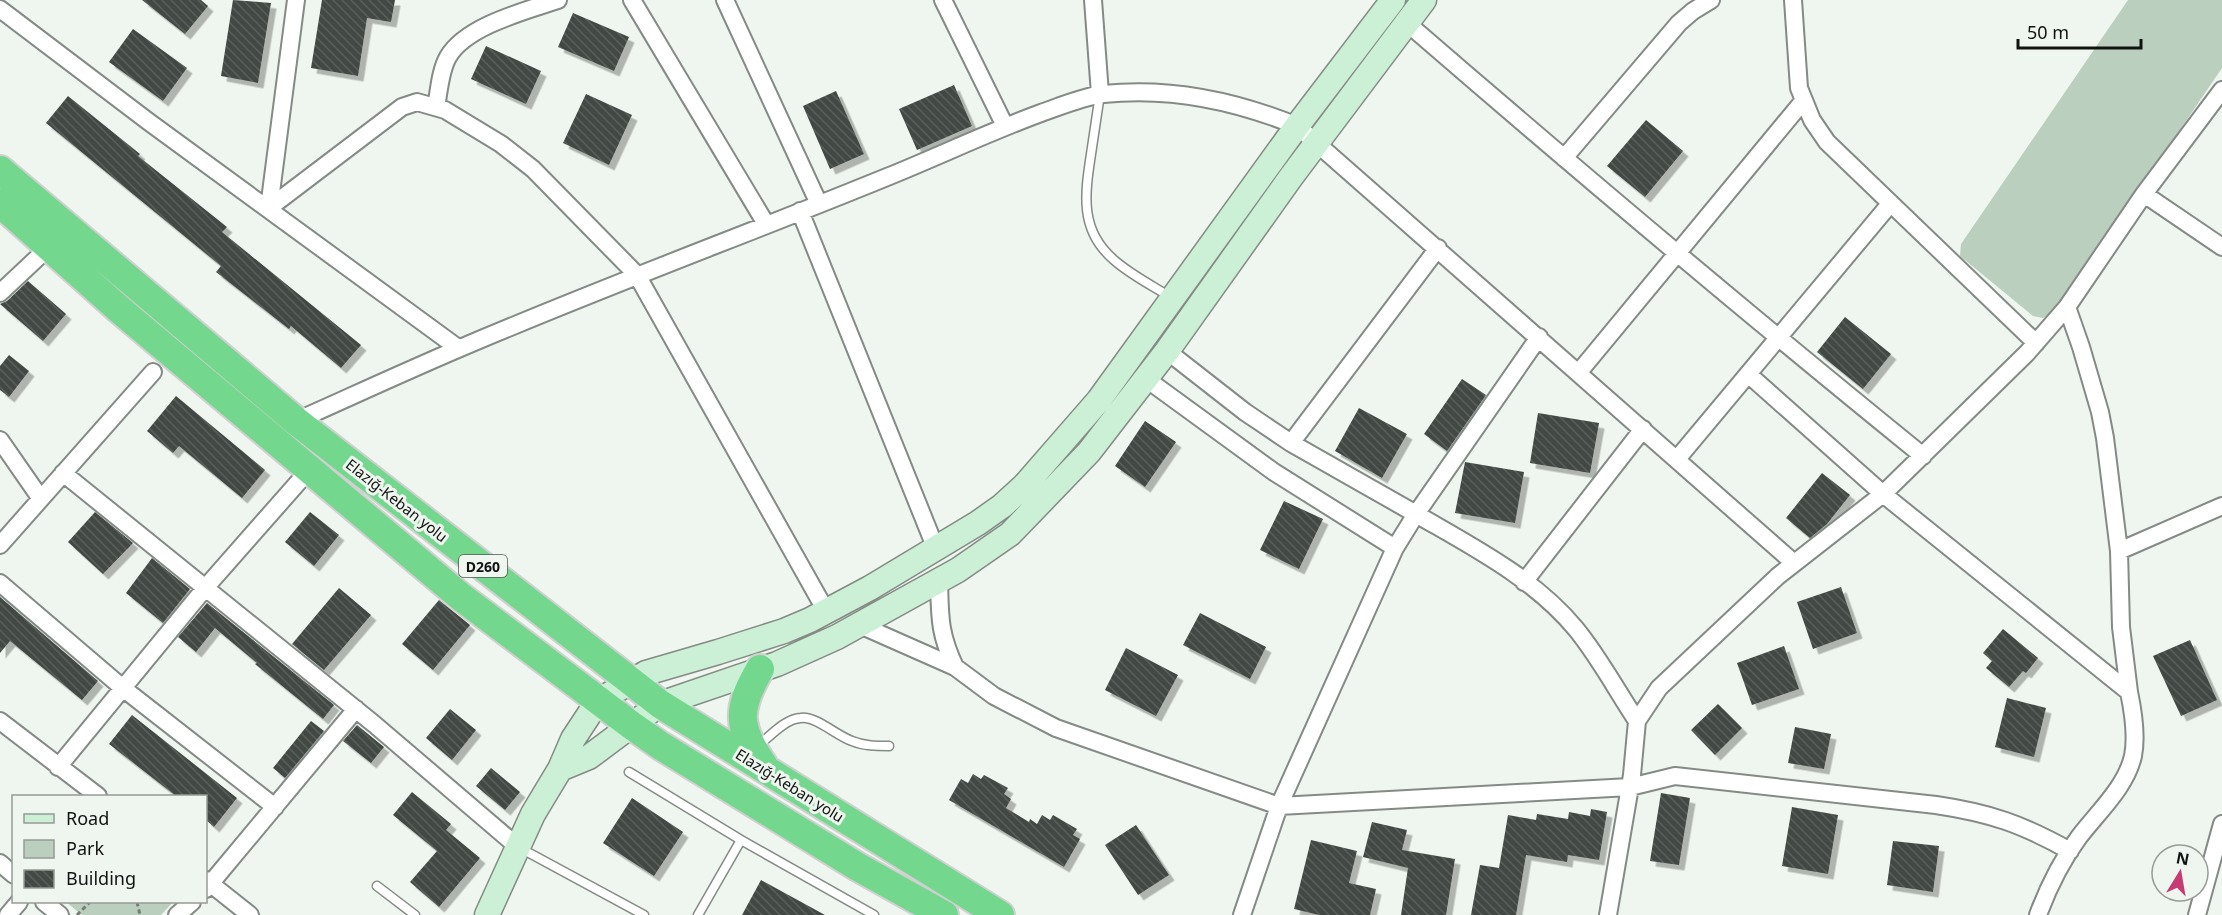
<svg xmlns="http://www.w3.org/2000/svg" width="2222" height="915" font-family="'Noto Sans',sans-serif">
  <style>
    .green { fill: #bbcfbe }
    .building { fill: url(#building-back-hatch); filter: url(#shadow) }
    .lines { fill: none; stroke-linecap: round; stroke-linejoin: round }
    .service-casing { stroke: #848a85; stroke-width: 11 }
    .minor-casing { stroke: #848a85; stroke-width: 20 }
    .secondary-casing { stroke: #848a85; stroke-width: 27 }
    .trunk-casing { stroke: #cfd0cf; stroke-width: 32 }
    .path { stroke: #777c77; stroke-width: 3; stroke-dasharray: 4.5 3; stroke-linecap: butt }
    .service { stroke: #fff; stroke-width: 8 }
    .minor { stroke: #fff; stroke-width: 16 }
    .secondary { stroke: #cbf0d5; stroke-width: 24 }
    .trunk { stroke: #74d78e; stroke-width: 28 }
    .labels { text-anchor: middle; dominant-baseline: central; stroke-width: 6; stroke-linejoin: round; paint-order: stroke }
    .shield { fill: #eef6ef; stroke: #535754; stroke-width: 1.5 }
    .shield-label { font-size: 14px; font-weight: bold; fill: #111311 }
    .street-label { font-size: 15px; fill: #111311; stroke: #eef6ef }
  </style>
  <defs>
    <pattern id="building-back-hatch" width="6" height="6" patternUnits="userSpaceOnUse" patternTransform="scale(1.5)"><rect width="6" height="6" fill="#434944"/><path d="M-1 5l2 2M0 0l6 6M5-1l2 2" fill="none" stroke="#5a5f5b"/></pattern>
    <filter id="shadow"><feDropShadow dx="5.5" dy="5.5" stdDeviation="0" flood-color="#0004"/></filter>
  </defs>
  <rect width="100%" height="100%" fill="#eef6ef"/>
  <path class="green" d="M2128,0H2222V68L2056,312L2043,318L2033,316L1960,256L1961,244Z
    M66,902H173L161,915H82Z"/>
  <path class="building" d="M142,0H201L208,6L185,34Z
    M233,0L271,3L258,83L221,76Z
    M322,0H395L391,22L367,18L358,76L311,68Z
    M573,13L629,37L614,71L558,47Z
    M133,29L187,68L163,101L109,62Z
    M486,46L541,71L526,104L471,79Z
    M954,85L972,126L917,150L899,109Z
    M836,91L864,154L830,169L803,106Z
    M586,94L632,115L609,165L563,143Z
    M68,96L140,154L138,156L227,227L222,232L361,345L341,368L291,326L289,329L216,272L221,266L46,123Z
    M1646,120L1683,151L1645,197L1607,166Z
    M28,281L66,314L43,341L0,304L7,301Z
    M1845,317L1891,354L1863,389L1817,352Z
    M9,355L29,371L9,397L0,390V366Z
    M1462,379L1486,395L1447,451L1424,434Z
    M176,396L265,470L242,498L179,446L173,453L147,431Z
    M1359,408L1407,434L1382,478L1335,451Z
    M1538,413L1599,423L1590,473L1530,463Z
    M1145,421L1176,442L1145,487L1115,466Z
    M1465,462L1524,472L1515,523L1455,513Z
    M1822,473L1850,495L1827,524L1810,538L1786,518Z
    M1284,501L1323,519L1299,569L1260,550Z
    M95,512L133,543L103,574L68,542Z
    M310,512L339,535L314,566L285,542Z
    M152,558L190,589L163,623L126,593Z
    M1841,587L1857,633L1813,649L1797,602Z
    M339,588L371,615L324,670L292,644Z
    M0,597L98,681L82,700L10,641L0,653Z
    M439,600L470,625L433,670L402,644Z
    M207,603L334,705L323,719L255,664L257,663L215,628L196,652L178,637Z
    M1200,613L1266,647L1250,679L1183,645Z
    M2003,629L2038,658L2026,673L2023,671L2009,687L1986,668L1992,661L1983,653Z
    M2190,640L2217,700L2181,716L2153,656Z
    M1784,646L1799,689L1752,705L1737,663Z
    M1126,648L1178,675L1156,716L1105,690Z
    M2007,698L2046,708L2034,757L1995,747Z
    M1718,704L1742,728L1715,755L1691,730Z
    M450,709L476,730L452,760L426,738Z
    M132,715L237,798L214,827L206,820V796H176L109,744Z
    M311,721L324,731L285,778L273,768Z
    M357,725L384,747L371,763L343,741Z
    M1795,727L1831,734L1824,769L1788,763Z
    M491,768L520,792L505,810L476,786Z
    M973,774L981,779L984,775L1008,788L1004,794L1011,799L1006,808L1029,822L1030,819L1037,824L1042,815L1050,820L1053,815L1077,829L1073,835L1080,839L1064,867L949,800L961,779L968,783Z
    M412,792L451,824L446,830L480,858L439,907L410,882L437,851L393,815Z
    M1661,793L1690,798L1679,865L1650,861Z
    M632,798L683,832L654,876L603,843Z
    M1792,807L1838,815L1828,874L1782,866Z
    M1591,809L1607,812L1599,860L1568,855L1567,862L1526,855L1516,915H1471L1480,865L1499,868L1508,815L1536,820L1537,814L1568,819L1569,812L1590,816Z
    M1372,822L1407,830L1402,850L1455,859L1446,915H1401L1408,868L1363,857Z
    M1136,825L1169,875L1138,895L1105,845Z
    M1311,840L1357,851L1349,883L1376,889L1370,915H1319L1294,909Z
    M1893,841L1939,846L1933,892L1887,885Z
    M761,880L825,915H742Z"/>
  <g class="lines">
    <g class="service-casing">
      <path id="service" d="M1100,94C1097,114 1094,134 1091,154C1085,194 1079,230 1114,260C1131,275 1153,286 1172,298
        M758,746C769,737 786,718 801,718C816,716 837,736 852,741C864,746 877,746 889,746
        M629,772L741,840L874,915
        M520,848L644,915
        M377,886L415,915
        M698,915L741,840"/>
    </g>
    <g class="minor-casing">
      <path id="minor" d="M632,0L766,224
        M725,0L819,204
        M943,0L1005,126
        M1093,0L1100,94
        M1793,0L1799,88L1812,120L1827,142L2036,343
        M0,9L149,122L458,348
        M1407,23C1577,170 1749,315 1923,456
        M436,107C439,92 440,71 448,57C466,26 525,11 558,0
        M1564,158L1679,23L1693,11L1711,0
        M2144,194L2222,247
        M269,208L402,107L417,102L445,110L501,144L533,169L637,275L826,611
        M269,208L296,0
        M800,211L936,549
        M0,293L50,246
        M2067,307L2081,347L2100,412L2105,438L2119,551L2121,627L2129,692
        M1167,351L1245,412L1291,443L1416,514L1539,337
        M1579,372L1804,100
        M1748,374L1883,494L2129,692C2133,711 2137,736 2133,756C2126,787 2098,812 2079,837C2062,860 2048,888 2038,915
        M1145,378L1274,472L1395,548
        M296,421C350,397 404,372 458,349C600,288 745,235 887,177C939,156 989,132 1041,113C1061,106 1082,97 1103,94C1169,87 1236,101 1297,126L1794,563
        M0,440L41,499
        M1291,443L1438,248
        M1677,459L1890,204
        M63,473L374,724L518,847
        M0,545L153,372
        M2119,551L2222,506
        M1524,582L1643,429
        M0,583L124,689L275,807
        M860,625L955,667C939,633 940,617 939,581
        M955,667L994,696L1056,728L1279,806L1630,787L1675,776L1936,805C1990,813 2022,824 2070,851
        M0,721L98,796
        M58,767L206,587L309,470
        M0,863L14,875
        M206,880L250,915
        M206,889L356,709
        M44,902L60,915
        M8,915L19,902
        M177,915L192,902
        M1242,915L1279,806L1395,548L1416,514C1471,546 1534,578 1576,629C1599,657 1617,691 1637,721
        M1608,915L1632,775L1637,721L1659,688L1778,576L1883,494L2027,353L2067,307L2144,194L2222,90
        M2197,915L2222,824"/>
    </g>
    <g class="secondary-casing">
      <path id="secondary" d="M560,769L589,757L660,704L777,664L837,637L958,570L1010,534L1089,452L1167,351L1291,177L1424,0
        M487,915L533,814L560,769L573,739L598,701L646,673L718,652L784,631L810,620L870,588L978,523L1002,506L1024,486L1099,400L1297,126L1393,0"/>
    </g>
    <g class="trunk-casing">
      <path id="trunk" d="M0,170L296,421L660,704L1000,915
        M0,203L120,310L461,597L631,725L661,746L858,867L944,915
        M760,669C736,710 737,727 764,766"/>
    </g>
    <path class="path" d="M137,902L140,915
      M77,915L90,902"/>
    <use href="#service" class="service"/>
    <use href="#minor" class="minor"/>
    <use href="#secondary" class="secondary"/>
    <use href="#trunk" class="trunk"/>
  </g>
  <g class="labels">
    <rect class="shield" x="459" y="555" width="48" height="22" rx="4.5"/>
    <g class="shield-label">
      <text x="483" y="566">D260</text>
    </g>
    <g class="street-label">
      <text transform="translate(397 500) rotate(38)">Elazığ-Keban yolu</text>
      <text transform="translate(790 785) rotate(32)">Elazığ-Keban yolu</text>
    </g>
  </g>
  <rect x="12" y="795" width="195" height="108" fill="#eef6ef" stroke="#969b96" stroke-width="1.5"/>
  <rect x="24" y="814" width="30" height="9" fill="#cbf0d5" stroke="#969b96" stroke-width="1.5"/>
  <text x="66" y="825" font-size="18" fill="#111311">Road</text>
  <rect x="24" y="840" width="30" height="18" fill="#bbcfbe" stroke="#969b96" stroke-width="1.5"/>
  <text x="66" y="855" font-size="18" fill="#111311">Park</text>
  <rect x="24" y="870" width="30" height="18" fill="url(#building-back-hatch)" stroke="#969b96" stroke-width="1.5"/>
  <text x="66" y="885" font-size="18" fill="#111311">Building</text>
  <g transform="translate(2180 873) rotate(11)"><circle r="28" fill="#eef6ef" stroke="#969b96" stroke-width="1.5"/>
  <path d="M0-4.5L10 22L0 15L-10 22Z" fill="#c53c75"/>
  <text y="-9" font-size="16" font-weight="bold" text-anchor="middle" fill="#111311">N</text>
  </g>
  <path d="M2018 39v9h123v-9" fill="none" stroke="#111311" stroke-width="3"/>
  <text x="2027" y="39" font-size="18" fill="#111311" stroke="#eef6ef" stroke-width="4.5" paint-order="stroke">50 m</text>
</svg>
